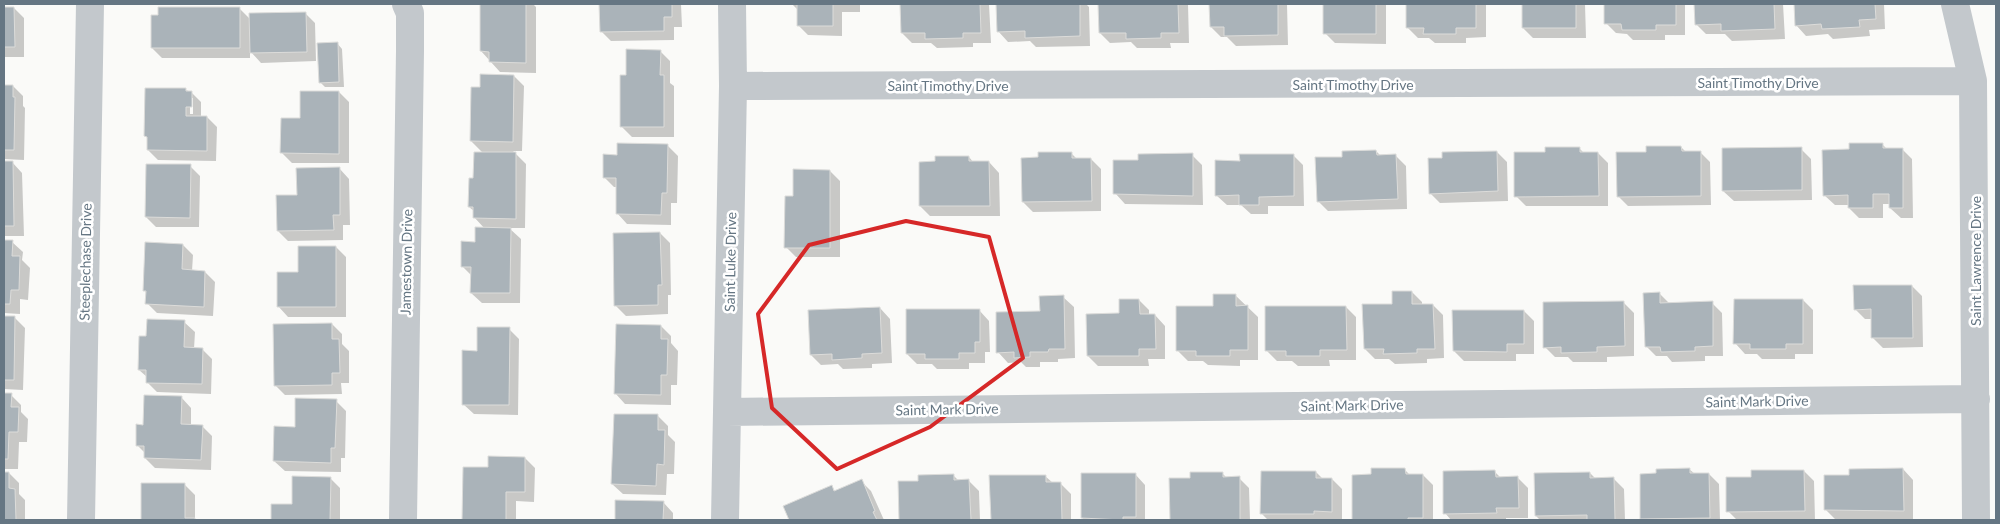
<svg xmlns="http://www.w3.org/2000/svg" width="2000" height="524" font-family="Lato,sans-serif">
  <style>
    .shadow { fill: #0003; fill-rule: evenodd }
    .building { fill: #aab3b9; stroke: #dcdcda }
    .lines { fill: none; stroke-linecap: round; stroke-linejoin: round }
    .minor { stroke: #c3c8cc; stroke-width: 28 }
    .marked { fill: none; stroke: #d62828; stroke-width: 4; stroke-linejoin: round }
    .labels { text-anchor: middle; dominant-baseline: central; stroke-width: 5; stroke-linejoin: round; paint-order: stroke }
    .street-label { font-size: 14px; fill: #657683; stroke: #fff }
  </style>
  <rect width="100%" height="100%" fill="#fafaf8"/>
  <path class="shadow" d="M481,4H533L536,7V73L500,72L481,51Z
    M600,4H681L682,27H674V40L611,41L601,31Z
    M792,4H860V12H842V36L808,35L798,25V10Z
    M901,4H989L991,43H973V47L937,48L931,43H912L902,33Z
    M997,4H1086L1089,7L1090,46L1036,47L1030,41L1008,42L998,31Z
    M1099,4H1188L1189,43H1170L1171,48H1137L1131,42L1110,43L1100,33Z
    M1211,4H1287L1288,45L1236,46L1227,37H1221L1211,27Z
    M1324,4H1386V44L1335,43L1325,33Z
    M1407,4H1486V37L1466,38V43H1435L1429,38H1418L1407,27Z
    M1523,4H1585L1586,38H1533L1523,28Z
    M1606,4H1685V35H1665V40H1633L1627,34L1616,33L1606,23Z
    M1695,4H1783L1785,39L1732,41L1725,34H1706L1696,24Z
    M1795,4H1884L1885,29L1869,30L1870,36L1833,39L1828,34L1806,36L1796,25Z
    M4,8H14L24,18V57H4Z
    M239,8L250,19L305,13L315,23L316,61L261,63L250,51V58H162L152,48Z
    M337,43L342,49L344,87H325L320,82Z
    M660,51L670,61V83L674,86V137H632L622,127L627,76Z
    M514,76L524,86L522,151H513L526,164L525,228H509L521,239L520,303H482L471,293L472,276L462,266L485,229L474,217V211L469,207L475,179L483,153L471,141L481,88Z
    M4,86H13L23,96V106L25,108L24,160L4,159Z
    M186,90L191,92L201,102V117H207L217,127L216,161L158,160L148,150V139L146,136ZM190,98H193V114H190Z
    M339,92L349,102V163H292L282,153L302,119Z
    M1882,144L1887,149H1902L1912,159L1913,218H1901L1890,208V204H1883V218H1859L1849,208V205H1835L1824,195L1851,151Z
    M668,146L678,156L677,203H671V225L627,224L617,213L618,187H614L604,177L618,156Z
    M1681,147L1686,152H1700L1710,162L1711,205L1628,206L1618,196Z
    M1579,148L1584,153H1598L1608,163V206H1526L1516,196L1547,153Z
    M1801,149L1811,159L1812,200L1734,201L1723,191Z
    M1376,151L1381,156H1396L1406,166L1407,209L1328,211L1318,201L1344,158Z
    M1497,152L1507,162L1508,201L1440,203L1430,193Z
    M1071,153L1077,159H1091L1101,169V211L1033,212L1023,202Z
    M1192,155L1202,165L1203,205L1125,204L1115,193L1139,161Z
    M1293,155L1303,165L1304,206H1268V214H1251L1241,205H1227L1216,195L1241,162Z
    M969,157L974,163L989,162L999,173L1000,216H930L920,206Z
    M4,162H12L22,173L24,236H4Z
    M190,166L200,176L199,227H156L146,217Z
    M339,168L349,179L350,225H343V240L288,241L278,231L298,196Z
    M830,171L840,181V257H796L786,247L794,197Z
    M660,233L670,243L671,295H668V314L626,316L616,306Z
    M4,241L12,242L23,252L22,260L30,268L28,300L20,299V314L4,313Z
    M183,245L193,255L192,271L205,272L215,282L213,316L157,313L147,303V294L144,290Z
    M336,247L346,257V317H288L278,306L299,274Z
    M1912,286L1922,296L1923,347L1883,348L1872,337V319H1865L1855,309Z
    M1412,292L1422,302V305H1433L1443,315L1444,358L1427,359V363L1395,364L1389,359H1375L1365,349L1393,305Z
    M1660,294L1670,304L1712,303L1722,313L1723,356H1705V361L1672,362L1667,356H1656L1646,346Z
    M1235,295L1258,317V360H1240V366L1208,365L1203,361H1188L1178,351L1215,307Z
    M1063,297L1074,307L1075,358L1058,359V362H1040V367H1026L1021,362L1008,363L998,352L1041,312Z
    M1139,300L1149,310V315H1155L1165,326V359H1148L1149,366H1098L1088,356L1120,315Z
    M1803,300L1813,310V354H1795V359H1762L1757,354H1745L1735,343Z
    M1624,303L1634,313V356L1607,357V362H1573L1568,357H1555L1545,347Z
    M1346,307L1356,317V360H1329L1330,366H1298L1292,361H1277L1267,351Z
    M880,308L890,319L892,363L872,364V368L843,369L838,364L821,365L811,355Z
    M979,310L989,321L990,352H985V363H969V369H937L932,364H917L907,354Z
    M1524,311L1534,321V354H1516V361H1464L1454,351Z
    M4,317L15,318L25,328L23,390L4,389Z
    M184,322L195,332L194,349H202L212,359L211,394L157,392L147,382V377L139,370L148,337Z
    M332,324L342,334V344L349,351V383H341L342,394L285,395L275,385Z
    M661,326L671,336V343L678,351L677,385H671V405L625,404L615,393Z
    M509,329L519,339L518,415L474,414L463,404L478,352Z
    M4,394L11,395L21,405V412L28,419L27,442H19L18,469H4Z
    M181,397L191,408V425L202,426L212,436L211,470L155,468L145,458V453L137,445L145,426Z
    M336,401L346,411L345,458H341V472L285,471L274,461L296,428Z
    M658,416L668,426V435L675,442L674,474H667L666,495L623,494L612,484Z
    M525,458L535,468L534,502L516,501V520H463L489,468Z
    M1689,469L1695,474H1709L1719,484L1720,520H1643L1642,519Z
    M1903,469L1913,480V520H1836L1826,510L1850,477Z
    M1405,470L1410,475H1423L1433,485V520L1353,519L1373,476Z
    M1804,471L1814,481L1815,520H1737L1728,511L1752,478Z
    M1316,472L1323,479H1332L1342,489V520H1268L1262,514Z
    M1495,472L1501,478H1518L1528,488V518H1506V520H1451L1445,513Z
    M4,473H9L19,483V494L25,500V520H4Z
    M1222,473L1227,478H1239L1249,488L1250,520H1171V479H1191Z
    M1590,473L1596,479H1614L1624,489L1625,520H1540L1536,516Z
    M1135,474L1145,485V520H1085L1082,518Z
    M953,475L959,481H969L979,491L980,520H901L899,482H920Z
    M1045,476L1053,483H1060L1071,494V520L992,519Z
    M330,478L340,488V520H272L273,505L293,506Z
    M861,481L871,491L884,520H790L784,507L832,487L836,492Z
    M142,485H185L195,495V520H142Z
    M617,502H663L673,513V520H616Z"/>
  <path class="building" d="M480,4H526V63L489,62V52L480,51Z
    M599,4H672V17H664V31L600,32Z
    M797,4H833V26H797Z
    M900,4H980L981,33H963V38L925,39V33H901Z
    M996,4H1080V36L1025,38V31L997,32Z
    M1098,4H1178L1179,33H1161V38L1126,39V33H1099Z
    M1209,4H1278V35L1224,36V27H1210Z
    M1323,4H1376V34H1323Z
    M1406,4H1476V28H1456V34H1423L1424,28H1406Z
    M1522,4H1576V28H1522Z
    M1604,4H1676V25H1656V30H1622L1621,24H1604Z
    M1694,4H1774L1775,29L1721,31V24L1695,25Z
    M1794,4H1875L1876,19L1859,20L1860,27L1822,29L1821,24L1795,26Z
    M4,7H14L15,47H4Z
    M158,7H240V48H151V15H158Z
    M306,12L307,52L250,53L249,13Z
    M338,42L339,82L319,83L317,43Z
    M626,49L661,50L660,75H664V127H620V75H626Z
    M480,74L514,75L513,142L470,141L471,87H480Z
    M4,85H13V97H15L14,150H4Z
    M145,88H186V91H192V107H186V116H207V151L147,150V137L144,136Z
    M300,91H339V154L280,153L281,118H300Z
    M617,143L668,144L667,193H662L661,215L616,214V178H603V154L617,155Z
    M1849,143H1883V148H1903V208H1889V194H1873V208H1848V195L1823,196L1822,150L1849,149Z
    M1646,146H1681L1682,151H1701V196L1617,197L1616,152H1646Z
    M1545,147H1580V152H1598L1599,196L1514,197V152H1545Z
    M1802,147V190L1722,191V148Z
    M1376,150L1377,155L1396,154L1398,199L1317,202L1315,157H1342V151Z
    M1497,151L1498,191L1429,194L1428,158H1442V152Z
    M474,152H516V219L473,218V207H468L469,178H473Z
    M1038,152H1072V158H1091L1092,201L1022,202L1021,158L1038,157Z
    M1193,153V196L1113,194V160H1138V154Z
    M1239,154H1294V196L1259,197V205H1239V195L1215,196V160L1240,161Z
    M935,156H969V161H989L990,206H919V162L935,161Z
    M4,161H13L14,226H4Z
    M146,164H191L190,218L145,217Z
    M340,167V215H333L334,230L277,231L276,195H297L296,168Z
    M793,169L830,170V248H784L785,196H793Z
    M475,227L511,228L510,293H470L471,267H461V241L475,242Z
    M660,232L662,285H658V305L614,306L613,233Z
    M4,240H13L12,256H20L19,290H11L10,304H4Z
    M145,242L183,244L182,269L205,271L204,307L145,304L146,291H143Z
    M298,246H336V307H277V272H298Z
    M1853,285H1912L1913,338H1871V309L1854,310Z
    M1392,291H1412V304H1433L1435,349H1417V353L1383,354L1384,349H1364L1362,304H1392Z
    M1660,292V303L1713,301V346L1695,347V351L1661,352L1660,347H1645L1643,293Z
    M1213,294H1236V306L1248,305V350H1230V356H1196V351H1176V306H1213Z
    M1064,295L1065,349H1049L1048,352H1030V357L1014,358V352L996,353V312L1040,311L1039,296Z
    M1119,299H1139L1140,314H1155L1156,349H1139V356H1087L1086,314L1119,313Z
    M1734,299H1803V344H1786V349H1750V344H1733Z
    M1624,301L1625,346L1597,347V352L1561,353V347L1543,348V302Z
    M1265,306H1346L1347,350H1320V356H1286V351H1265Z
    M880,307L882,353L862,354V358L832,360V354L810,355L808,310Z
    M906,309H980V342H975V353H959V359H925V354H906Z
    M1452,310H1524V344H1507V352L1453,351Z
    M4,316H15L14,380H4Z
    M147,319L185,320L184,347L203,348L202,384L146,383V370H138L139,336H146Z
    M332,323V339H339L340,373H332V385L274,386L273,324Z
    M616,324L661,325V339H668L667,375H661V395L614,394Z
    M477,327H510L509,405H462V350L477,351Z
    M4,393H12L11,407H19L18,432H9L8,459H4Z
    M144,395L182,396L181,424L203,425L201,460L144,458V446H136V424L143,425Z
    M295,398L337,399L335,448H331V463L273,461L274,426L295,427Z
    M614,414H658V430H665L664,465L657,464L656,486L611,484Z
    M488,456L525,457V492H506V520H462L463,467H488Z
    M1371,468H1405L1406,474H1423V518H1408V520H1352V475L1371,474Z
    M1690,468V473H1709L1710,518L1640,519V474L1656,473V469Z
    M1903,468L1904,511L1824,510V475H1849V469Z
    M1495,470L1496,477L1518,476L1519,508H1496L1497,513L1443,514V471Z
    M1751,470H1804L1805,511L1726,512V477H1751Z
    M1261,471H1316V478H1332V512L1314,511V514H1260Z
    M4,472H9V488L15,489L16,520H4Z
    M1190,472H1223V477L1240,476V520H1170L1169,478H1190Z
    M1590,472V478L1614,477L1615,520H1587V515L1535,516L1534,473Z
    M1081,473H1136V517H1123V520L1081,518Z
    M954,474V480L969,479L971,520H899L898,481H918V475Z
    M989,475H1046V482H1061L1062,520H991Z
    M292,476L331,477L330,520H271V504H292Z
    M862,479L875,511L873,512L877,520H789L783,506L832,485L834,491Z
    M141,483H185V518H195V520H141Z
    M615,500L664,501L663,520H615Z"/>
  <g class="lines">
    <path class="minor" d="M1955,4L1973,81L1976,520
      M733,86L1973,81
      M727,412L1976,399
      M81,520L90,4
      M403,520L410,51V13L406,4
      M725,520L733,86L732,4"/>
  </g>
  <path class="marked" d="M906,221L989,237L1023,358L930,427L837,469L772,408L758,314L809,245Z"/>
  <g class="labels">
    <g class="street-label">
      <text x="1758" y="82">Saint Timothy Drive</text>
      <text x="1353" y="84">Saint Timothy Drive</text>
      <text x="948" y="85">Saint Timothy Drive</text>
      <text transform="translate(1975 261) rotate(-90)">Saint Lawrence Drive</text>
      <text transform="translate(85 262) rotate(-89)">Steeplechase Drive</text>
      <text transform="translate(406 262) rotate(-89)">Jamestown Drive</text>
      <text transform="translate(730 262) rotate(-89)">Saint Luke Drive</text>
      <text transform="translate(1757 401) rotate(-1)">Saint Mark Drive</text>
      <text transform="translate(1352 405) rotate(-1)">Saint Mark Drive</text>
      <text transform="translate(947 409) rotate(-1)">Saint Mark Drive</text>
    </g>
  </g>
  <rect width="2000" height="524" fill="none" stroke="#657683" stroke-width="10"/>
</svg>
